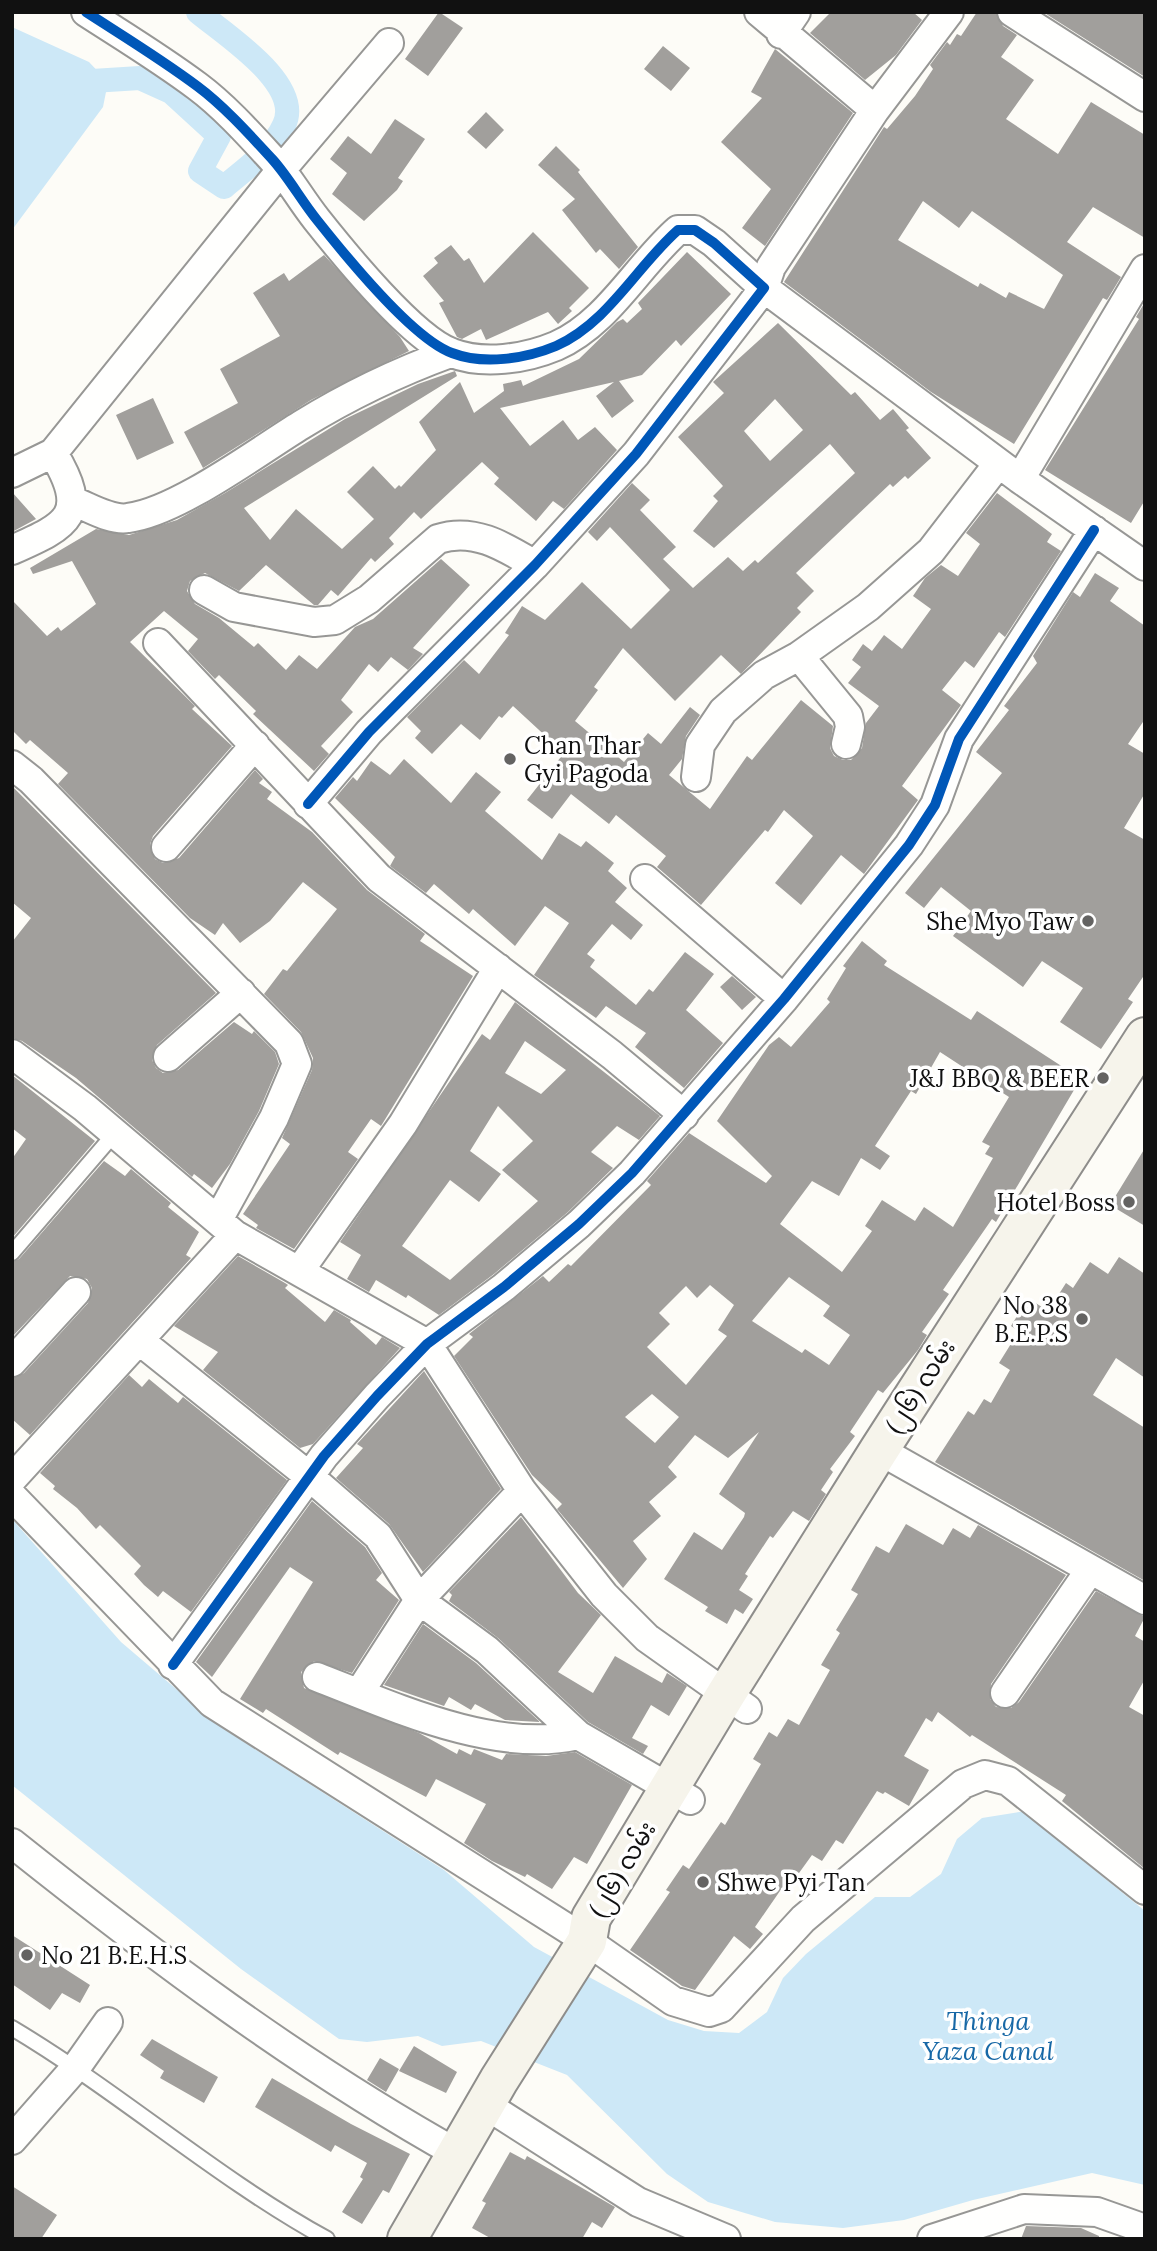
<svg xmlns="http://www.w3.org/2000/svg" width="1157" height="2251" font-family="Lora,'Noto Sans Myanmar',serif">
  <style>
    .water { fill: #cde8f7 }
    .lines { fill: none; stroke-linecap: round; stroke-linejoin: round }
    .canal { stroke: #cde8f7; stroke-width: 24 }
    .building { fill: #a19f9c; fill-rule: evenodd }
    .lane-casing { stroke: #979795; stroke-width: 18 }
    .street-casing { stroke: #979795; stroke-width: 32 }
    .secondary-casing { stroke: #8e8d8b; stroke-width: 42 }
    .lane { stroke: #fffffe; stroke-width: 14 }
    .street { stroke: #fffffe; stroke-width: 28 }
    .secondary { stroke: #f6f4eb; stroke-width: 38 }
    .cycleway-casing { stroke: #fff; stroke-width: 15 }
    .cycleway { stroke: #0057b8; stroke-width: 10 }
    .poi-dot { fill: #646362; stroke: #fff; stroke-width: 2.5 }
    .labels { text-anchor: middle; dominant-baseline: central; stroke-width: 7; stroke-linejoin: round; paint-order: stroke }
    .poi-label { font-size: 24px; fill: #111; stroke: #fff; text-anchor: end }
    .street-label { font-size: 24px; fill: #111; stroke: #fff }
    .water-label { font-size: 26px; font-style: italic; fill: #1768a6; stroke: #fff }
  </style>
  <rect width="100%" height="100%" fill="#fdfcf7"/>
  <path class="water" d="M12,27L89,62L108,82L103,107L12,230Z
    M12,1519L121,1642L222,1728L444,1870L534,1947L668,2020L704,2031L739,2033L767,2012L783,1978L806,1954L875,1897H910L941,1874L957,1839L982,1818L1026,1811L1050,1824L1082,1860L1145,1911V2185L1092,2173L973,2200L904,2220L843,2228L775,2222L708,2202L667,2174L567,2075L481,2041L442,2046L418,2036L367,2042L339,2039L241,1969L12,1785Z"/>
  <g class="lines">
    <path class="canal" d="M12,86L140,78L171,92L219,136L200,171L224,187C244,170 273,150 284,125C304,84 224,34 198,12"/>
  </g>
  <path class="building" d="M439,12L463,28L428,76L405,59Z
    M831,12H913L922,20L896,55L865,80L810,33Z
    M977,12H996L1003,26L1017,35L1001,57L1034,80L1006,119L1058,154L1091,102L1145,135V238L1093,207L1067,242L1121,277L1107,300L1103,298L1014,444L931,392L784,282L884,127L887,129L915,96L933,69L930,65L947,42L950,45L957,34L961,36ZM923,201L959,228L972,211L1063,275L1044,309L1009,292L1006,298L980,283L978,287L898,240Z
    M1043,12H1145V77Z
    M663,46L690,68L671,91L644,69Z
    M775,49L853,113L765,246L742,228L771,189L721,142L762,98L751,92Z
    M486,112L504,130L486,149L467,132Z
    M395,119L425,139L398,178L403,181L397,190L364,221L332,194L347,173L330,159L348,136L371,154Z
    M556,146L580,170L578,172L638,247L619,269L600,249L596,253L562,210L575,199L538,165Z
    M533,232L589,288L569,308L572,311L558,324L548,312L486,340L481,329L462,339L457,337L439,303L444,301L423,276L438,263L434,258L451,245L464,261L469,258L484,283Z
    M687,252L731,294L681,346L676,340L642,375L619,381L634,401L612,418L596,396L614,382L500,408L530,446L563,420L578,440L595,427L617,450L564,509L553,501L536,521L494,484L499,478L482,462L421,519L414,512L389,538L394,544L375,562L371,558L338,596L331,590L318,605H314L266,565L239,591L205,573L190,581L187,591L195,604L219,618L254,647L258,643L286,670L299,655L317,669L355,627L373,619L441,559L470,585L413,648L423,654L408,670L391,657L378,672L369,664L341,700L353,712L321,746L329,754L314,771L253,714L256,711L219,675L215,679L188,651L198,639L164,611L130,642L195,706L192,709L232,746L153,836L150,844L155,859L163,863L179,858L255,770L263,779L259,783L272,792L267,799L312,832L367,890L425,934L420,941L473,976L381,1126L371,1119L348,1152L358,1159L294,1249L256,1228L258,1225L243,1214L290,1144L282,1138L312,1070L313,1058L301,1032L264,994L283,969L287,971L337,909L303,882L270,921L240,943L223,923L215,935L190,918L58,784L68,773L30,740L26,744L12,730V600L47,636L58,627L61,631L96,604L72,561L33,574L30,568L96,529L129,535L177,520L225,493L345,419L418,384L455,371L457,376L244,508L270,540L296,509L342,549L374,519L347,492L373,466L395,489L399,485L401,487L436,450L419,422L460,382L474,413L504,391L503,384L521,380L523,386L579,359L617,322L623,319L627,323L642,309L638,303Z
    M324,255L400,337L409,351L311,400L203,468L184,432L238,403L220,369L280,336L253,293L284,273L289,281Z
    M1145,302V500L1131,523L1045,470L1139,319L1136,317Z
    M778,323L851,395L855,392L880,420L893,409L909,428L906,430L931,458L908,479L905,476L893,487L890,484L796,573L814,591L797,608L801,612L741,674L721,655L675,701L623,648L594,687L598,690L575,721L624,762L648,733L661,744L690,707L700,715L686,736L682,759L669,775L710,809L747,756L752,760L801,700L833,726L830,748L834,756L843,760H851L862,748L866,723L879,706L848,683L861,667L852,660L863,644L872,651L884,635L902,649L931,609L913,596L925,578L941,565L958,576L980,544L966,533L997,493L1052,534L1047,542L1061,551L1005,637L999,632L974,668L965,661L942,690L961,705L902,786L918,800L864,874L841,855L801,905L775,883L813,836L784,810L768,832L765,830L701,905L657,867L666,856L616,815L609,824L571,794L552,819L527,800L564,753L513,706L502,718L499,716L480,740L461,724L432,754L415,738L421,731L407,717L464,660L479,674L509,635L505,633L522,606L545,620L582,582L631,629L670,590L610,527L597,541L588,532L632,483L650,500L640,510L676,547L663,559L693,588L728,557L743,571L755,560L758,563L855,473L830,444L714,548L693,531L718,501L713,496L723,486L678,437L724,393L713,382ZM775,399L803,430L770,461L744,431Z
    M153,398L174,443L137,460L116,415Z
    M12,492L36,519L12,532Z
    M1095,573L1119,588L1110,601L1145,626V719L1128,744L1145,754V793L1124,828L1145,840V974L1128,999L1133,1002L1101,1049L1060,1022L1083,988L1042,961L1023,987L953,936L971,911L941,887L924,908L905,893L1002,773L976,752L1009,710L1004,706L1037,663L1033,656L1073,592L1080,597Z
    M404,759L451,803L476,772L501,792L485,811L542,860L559,833L581,847L586,841L614,863L608,871L627,888L615,902L643,925L631,940L612,924L587,954L595,960L590,967L636,1005L649,989L653,992L685,952L714,974L686,1010L723,1043L684,1088L635,1047L646,1033L606,1006L596,1018L534,975L569,923L545,906L515,946L473,909L469,914L434,884L426,893L390,866L395,857L335,798L353,777L357,781L371,761L390,775Z
    M12,786L216,993L157,1045L152,1060L156,1068L163,1073L178,1070L234,1022L252,1034L254,1031L275,1052L279,1064L259,1111L230,1164L212,1188L194,1174L192,1177L76,1078L22,1041L12,1038V942L31,918L12,902Z
    M862,941L887,961L884,965L971,1020L977,1011L1066,1069L1059,1080L1074,1090L996,1222L992,1219L943,1290L949,1294L922,1332L927,1335L918,1350L883,1393L878,1390L850,1432L855,1436L830,1469L833,1472L821,1490L826,1494L809,1521L793,1511L773,1538L770,1536L745,1574L748,1576L739,1590L753,1599L743,1614L735,1609L727,1624L705,1611L708,1607L664,1579L694,1532L722,1550L744,1517L745,1513L719,1494L759,1432L728,1458L695,1435L668,1467L677,1477L649,1502L661,1516L633,1541L647,1559L623,1588L557,1509L562,1504L532,1475L454,1356L473,1337L469,1334L543,1276L549,1282L568,1264L571,1266L651,1185L647,1181L689,1133L766,1183L772,1176L717,1121L769,1045L779,1037L791,1047L830,1002L827,999L846,968L843,966ZM940,1052L1009,1097L982,1142L990,1146L985,1154L993,1158L953,1227L924,1207L915,1221L882,1200L865,1226L872,1231L842,1272L780,1224L812,1181L839,1196L861,1158L880,1170L890,1156L875,1146L911,1091L916,1094ZM789,1277L830,1306L823,1316L850,1335L829,1365L805,1349L802,1353L752,1321ZM710,1285L734,1305L718,1330L727,1336L686,1385L647,1347L670,1324L659,1313L686,1286L697,1298ZM652,1394L679,1417L655,1443L625,1417Z
    M732,976L756,997L742,1010L720,987Z
    M515,1002L660,1116L639,1140L617,1126L591,1152L613,1168L568,1212L494,1274L439,1315L408,1295L406,1298L376,1280L369,1292L347,1279L361,1255L340,1242L482,1034L490,1040ZM525,1041L566,1070L541,1094L505,1073ZM498,1106L533,1141L502,1170L538,1201L450,1280L402,1246L450,1180L479,1202L501,1174L470,1151Z
    M12,1075L95,1141L12,1238V1159L26,1139L12,1128Z
    M1145,1148V1226L1110,1205Z
    M104,1161L125,1176L131,1169L171,1203L168,1207L199,1232L186,1255L191,1258L30,1435L12,1419V1378L24,1373L88,1303L92,1288L87,1279L70,1276L12,1337V1262L19,1259Z
    M238,1256L285,1283L288,1285L285,1288L325,1322L334,1310L351,1320L350,1322L376,1345L382,1337L400,1348L313,1444L300,1448L203,1370L218,1352L174,1326Z
    M1119,1257L1145,1274V1378L1116,1358L1093,1395L1145,1428V1581L935,1462L968,1411L974,1415L984,1399L991,1403L1010,1370L999,1363L1019,1331L1011,1326L1028,1298L1048,1311L1066,1283L1073,1288L1090,1262L1108,1274Z
    M424,1371L501,1489L423,1572L389,1524L336,1478L363,1448L357,1444Z
    M129,1375L142,1387L149,1379L178,1403L183,1397L287,1480L191,1612L163,1591L158,1597L144,1585L134,1574L141,1566L100,1525L96,1529L77,1508L53,1489L55,1486L40,1473Z
    M312,1501L365,1547L382,1573L376,1580L399,1600L352,1673L314,1661L301,1672L304,1688L419,1733L457,1754L459,1749L471,1755L474,1749L502,1760L506,1754L546,1756L575,1752L632,1785L587,1864L574,1857L552,1889L527,1874L525,1877L492,1861L464,1843L486,1804L436,1779L426,1797L340,1752L338,1755L266,1709L263,1713L240,1699L313,1582L290,1567L212,1677L196,1662Z
    M521,1517L578,1593L601,1615L558,1672L593,1693L615,1656L662,1683L667,1673L687,1686L669,1716L651,1705L632,1738L648,1746L643,1754L588,1722L498,1638L449,1601L452,1595L449,1592Z
    M906,1524L943,1545L953,1528L970,1538L978,1525L1066,1575L991,1684L990,1699L996,1707L1011,1708L1019,1702L1096,1591L1145,1617L1135,1636L1145,1642V1679L1129,1707L1145,1716V1869L1062,1801L1066,1795L972,1735L970,1737L938,1712L932,1722L926,1718L904,1756L929,1770L909,1806L885,1792L883,1794L877,1791L843,1844L836,1840L822,1861L812,1855L786,1891L782,1888L755,1927L763,1934L750,1949L734,1936L695,1990L682,1986L630,1950L670,1892L666,1890L683,1865L689,1869L721,1822L725,1825L761,1764L753,1759L769,1732L777,1737L788,1719L799,1725L830,1670L821,1665L840,1633L836,1630L858,1594L851,1590L876,1546L889,1553Z
    M423,1624L476,1663L540,1722L505,1720L475,1704L471,1710L449,1697L444,1706L384,1685Z
    M12,1935L90,1985L80,2003L62,1993L50,2010L12,1984Z
    M152,2039L218,2077L204,2103L160,2078L164,2071L140,2055Z
    M414,2046L457,2072L446,2093L399,2071Z
    M380,2058L399,2069L386,2092L367,2080Z
    M272,2078L351,2124L410,2154L389,2193L383,2190L362,2224L342,2212L363,2179L360,2177L367,2163L335,2145L331,2152L255,2107Z
    M510,2152L525,2160L527,2156L615,2207L602,2228L592,2222L582,2239H492L472,2228L486,2203L482,2201Z
    M12,2186L57,2215L41,2239H12Z
    M1026,2226L1081,2228L1099,2236V2239H1021Z"/>
  <g class="lines">
    <g class="lane-casing">
      <path id="lane" d="M12,1253L115,1133
        M12,2028C121,2093 216,2178 327,2239"/>
    </g>
    <g class="street-casing">
      <path id="street" d="M86,12C123,36 161,59 197,86C224,106 250,135 273,160C289,178 301,200 317,220C344,254 413,339 452,353C483,365 525,359 556,346C608,323 637,266 678,230H695L714,243L764,288L636,454L535,565L369,732L308,804
        M759,12L875,110
        M949,12L875,110L771,267L764,288L1020,479L1145,566
        M1012,12L1145,97
        M781,34L796,12
        M12,473L53,453L281,170L389,43
        M1020,479L1145,269
        M73,501C89,507 111,521 128,518C177,512 257,452 301,425C348,396 398,372 450,353
        M12,550C69,525 90,514 53,453
        M204,590L234,607L314,622L335,620L369,599L438,539C474,527 505,547 535,565
        M158,643L379,878L612,1055L684,1115
        M799,656L848,716L850,727L846,744
        M12,765L31,780L289,1043L297,1064L274,1118L218,1220
        M696,777L700,745L723,711L764,675L799,656L868,607L931,551L998,464
        M166,847L255,745
        M645,879L784,999
        M12,1054L85,1108L235,1235L427,1344L522,1491L604,1595L647,1638L747,1709
        M168,1057L241,993
        M300,1270L403,1124L498,968
        M140,1341L310,1477L378,1536L419,1600L487,1650L578,1735
        M12,1362L76,1292
        M879,1450L1145,1600
        M12,1479L235,1235
        M12,1496L212,1703L587,1941L673,2001L709,2012L721,2008L803,1919L963,1784L985,1775L1008,1781L1145,1890
        M173,1665L324,1456L377,1396L427,1344L504,1287L579,1224L632,1173L784,999L909,845L935,805L959,739L1094,530
        M317,1677C394,1707 495,1754 578,1735L690,1800
        M359,1693L419,1600L522,1491
        M1005,1693L1090,1570
        M12,1843C155,1957 299,2065 458,2154
        M486,2105L638,2202L726,2239
        M12,2140L77,2066L108,2022
        M932,2239L1024,2209L1097,2212L1145,2229"/>
    </g>
    <g class="secondary-casing">
      <path id="secondary" d="M407,2239L499,2080L587,1941L591,1918L726,1694L879,1450L1145,1037"/>
    </g>
    <use href="#lane" class="lane"/>
    <use href="#street" class="street"/>
    <use href="#secondary" class="secondary"/>
    <g class="cycleway-casing">
      <path id="cycleway" d="M86,12C123,36 161,59 197,86C224,106 250,135 273,160C289,178 301,200 317,220C344,254 413,339 452,353C483,365 525,359 556,346C608,323 637,266 678,230H695L714,243L764,288L636,454L535,565L369,732L308,804
        M173,1665L324,1456L377,1396L427,1344L504,1287L579,1224L632,1173L784,999L909,845L935,805L959,739L1094,530"/>
    </g>
    <use href="#cycleway" class="cycleway"/>
  </g>
  <g class="poi-dot">
    <circle cx="510" cy="759" r="7"/>
    <circle cx="1088" cy="921" r="7"/>
    <circle cx="1103" cy="1078" r="7"/>
    <circle cx="1129" cy="1202" r="7"/>
    <circle cx="1082" cy="1319" r="7"/>
    <circle cx="703" cy="1882" r="7"/>
    <circle cx="27" cy="1955" r="7"/>
  </g>
  <g class="labels">
    <g class="poi-label">
      <text x="524" y="745" text-anchor="start">Chan Thar<tspan x="524" dy="28">Gyi Pagoda</tspan></text>
      <text x="1074" y="921">She Myo Taw</text>
      <text x="1089" y="1078">J&amp;J BBQ &amp; BEER</text>
      <text x="1115" y="1202">Hotel Boss</text>
      <text x="1068" y="1305">No 38<tspan x="1068" dy="28">B.E.P.S</tspan></text>
      <text x="717" y="1882" text-anchor="start">Shwe Pyi Tan</text>
      <text x="41" y="1955" text-anchor="start">No 21 B.E.H.S</text>
    </g>
    <g class="street-label">
      <text transform="translate(920 1386) rotate(-57)">(၂၆) လမ်း</text>
      <text transform="translate(622 1869) rotate(-59)">(၂၆) လမ်း</text>
    </g>
    <g class="water-label">
      <text x="988" y="2020">Thinga<tspan x="988" dy="30">Yaza Canal</tspan></text>
    </g>
  </g>
  <rect width="1157" height="2251" fill="none" stroke="#111111" stroke-width="28"/>
</svg>
